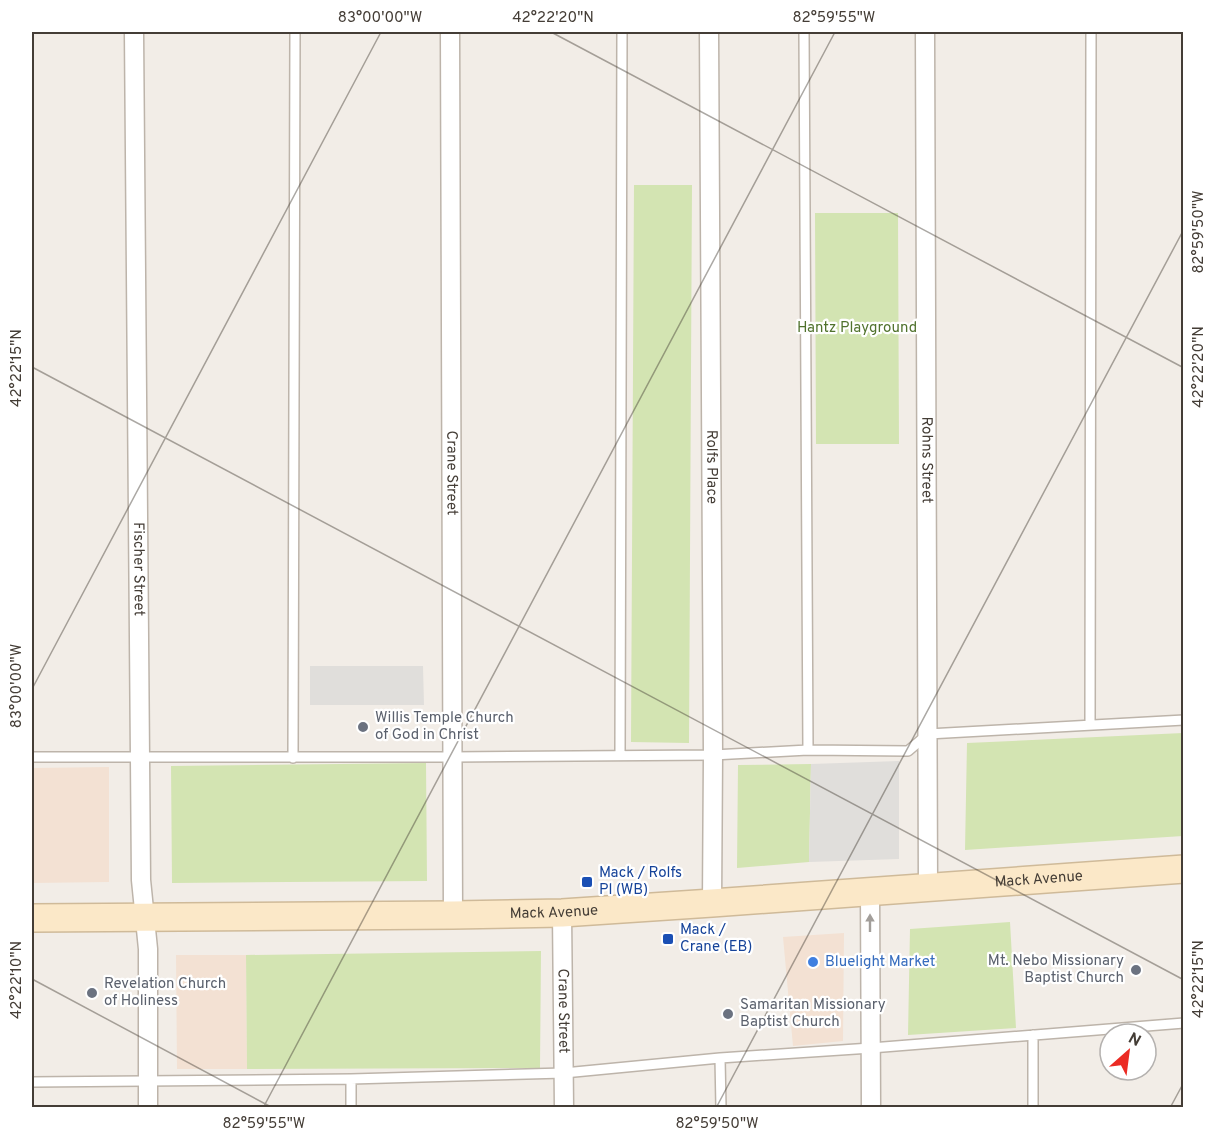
<svg xmlns="http://www.w3.org/2000/svg" width="1215" height="1139" font-family="Overpass,sans-serif">
  <style>
    .commercial { fill: #f3e1d3 }
    .green { fill: #d3e4b2 }
    .parking { fill: #e0dedb }
    .lines { fill: none; stroke-linecap: round; stroke-linejoin: round }
    .service-casing { stroke: #bdb4aa; stroke-width: 12 }
    .minor-casing { stroke: #bdb4aa; stroke-width: 21 }
    .secondary-casing { stroke: #cfba99; stroke-width: 30 }
    .service { stroke: #fff; stroke-width: 9 }
    .minor { stroke: #fff; stroke-width: 18 }
    .secondary { stroke: #fbe8c8; stroke-width: 27 }
    .oneway { fill: #a29e9a }
    .ticks { fill: none; stroke: #443d36; stroke-width: 1.5; stroke-opacity: 0.45 }
    .worship-dot { fill: #6b7280; stroke: #fff; stroke-width: 2 }
    .transit-dot { fill: #1a4fb4; stroke: #fff; stroke-width: 2 }
    .shop-dot { fill: #3f7fe0; stroke: #fff; stroke-width: 2 }
    .labels { text-anchor: middle; dominant-baseline: central; stroke-width: 4.5; stroke-linejoin: round; paint-order: stroke }
    .park-label { font-size: 15px; fill: #50722d; stroke: #fff }
    .street-label { font-size: 15px; fill: #443d36; stroke: #fff }
    .worship-label { font-size: 15px; fill: #5b616d; stroke: #fff; text-anchor: start }
    .transit-label { font-size: 15px; fill: #164399; stroke: #fff; text-anchor: start }
    .shop-label { font-size: 15px; fill: #366cbe; stroke: #fff; text-anchor: start }
    .neatline { fill: none; stroke: #443d36; stroke-width: 2 }
    .ticks-label { font-size: 15px; text-anchor: middle; fill: #443d36 }
  </style>
  <rect width="100%" height="100%" fill="#f2ede7"/>
  <path class="commercial" d="M109,767V882L32,883V768Z
    M844,933L843,1041L793,1046L783,937Z
    M176,955H246L247,1069H177Z"/>
  <path class="green" d="M634,185H692L689,743L631,742Z
    M815,213H898L899,444H816Z
    M1183,733V836L965,850L967,743Z
    M426,763L427,881L172,883L171,766Z
    M811,764L809,862L737,868L738,765Z
    M1010,922L1016,1028L908,1035L910,929Z
    M541,951L540,1068L247,1069L246,955Z"/>
  <path class="parking" d="M310,666H423L424,705H310Z
    M899,761V859L809,862L811,764Z"/>
  <g class="lines">
    <g class="service-casing">
      <path id="service" d="M804,32L808,750
        M1090,725L1091,32
        M620,755L622,32
        M32,757H453L713,755L808,750L908,751L928,734L1184,720
        M293,758L295,32
        M1033,1035V1108
        M720,1058L721,1108
        M351,1079V1108
        M32,1082L351,1079L564,1073L720,1058L871,1048L1184,1023"/>
    </g>
    <g class="minor-casing">
      <g id="minor">
        <path id="s1" d="M134,32L141,880L148,949V1108"/>
        <path id="s2" d="M450,32L453,915"/>
        <path id="s3" d="M709,32L713,755L712,903"/>
        <path id="s4" d="M925,32L928,887"/>
        <path d="M870,892L871,1108"/>
        <path id="s5" d="M562,913L564,1108"/>
      </g>
    </g>
    <g class="secondary-casing">
      <g id="secondary">
        <path id="s6" d="M32,918L453,915L562,913L712,903L1184,869"/>
      </g>
    </g>
    <use href="#service" class="service"/>
    <use href="#minor" class="minor"/>
    <use href="#secondary" class="secondary"/>
  </g>
  <defs><path id="oneway-solid" d="M-6-.8H1V-3.2L6.5 0L1 3.2V.8H-6Z" transform="scale(1.5)"/></defs>
  <use class="oneway" href="#oneway-solid" transform="translate(870 923) rotate(-90)"/>
  <path class="ticks" d="M551,32L1184,368M32,367L1184,980M32,689L381,32M32,979L273,1108M263,1108L835,32M716,1108L1184,229M1170,1108L1184,1082"/>
  <g class="worship-dot">
    <circle cx="363" cy="727" r="6"/>
    <circle cx="1136" cy="970" r="6"/>
    <circle cx="92" cy="993" r="6"/>
    <circle cx="728" cy="1014" r="6"/>
  </g>
  <g class="transit-dot">
    <rect x="581" y="876" width="12" height="12" rx="3"/>
    <rect x="662" y="933" width="12" height="12" rx="3"/>
  </g>
  <circle class="shop-dot" cx="813" cy="962" r="6"/>
  <g class="labels">
    <g class="park-label">
      <text x="857" y="328">Hantz Playground</text>
    </g>
    <g class="street-label">
      <text stroke="none"><textPath href="#s4" startOffset="428">Rohns Street</textPath></text>
      <text stroke="none"><textPath href="#s3" startOffset="435">Rolfs Place</textPath></text>
      <text stroke="none"><textPath href="#s2" startOffset="441">Crane Street</textPath></text>
      <text stroke="none"><textPath href="#s1" startOffset="537">Fischer Street</textPath></text>
      <text stroke="none"><textPath href="#s6" startOffset="1008">Mack Avenue</textPath></text>
      <text stroke="none"><textPath href="#s6" startOffset="522">Mack Avenue</textPath></text>
      <text stroke="none"><textPath href="#s5" startOffset="98">Crane Street</textPath></text>
    </g>
    <g class="worship-label">
      <text x="375" y="718">Willis Temple Church<tspan x="375" dy="17">of God in Christ</tspan></text>
      <text x="1124" y="961" text-anchor="end">Mt. Nebo Missionary<tspan x="1124" dy="17">Baptist Church</tspan></text>
      <text x="104" y="984">Revelation Church<tspan x="104" dy="17">of Holiness</tspan></text>
      <text x="740" y="1005">Samaritan Missionary<tspan x="740" dy="17">Baptist Church</tspan></text>
    </g>
    <g class="transit-label">
      <text x="599" y="873">Mack / Rolfs<tspan x="599" dy="17">Pl (WB)</tspan></text>
      <text x="680" y="930">Mack /<tspan x="680" dy="17">Crane (EB)</tspan></text>
    </g>
    <g class="shop-label">
      <text x="825" y="962">Bluelight Market</text>
    </g>
  </g>
  <rect width="1215" height="1139" fill="none" stroke="#ffffff" stroke-width="66"/>
  <g transform="translate(1128 1052) rotate(28)"><circle r="28" fill="#ffffff" stroke="#b4b1af" stroke-width="1.5"/>
  <path d="M0-4.5L10 22L0 15L-10 22Z" fill="#eb2b24"/>
  <text y="-9" font-size="16" font-weight="bold" text-anchor="middle" fill="#443d36">N</text>
  </g>
  <rect x="33" y="33" width="1149" height="1073" class="neatline"/>
  <g class="ticks-label">
    <text x="380" y="22">83°00'00"W</text>
    <text x="553" y="22">42°22'20"N</text>
    <text x="834" y="22">82°59'55"W</text>
    <text transform="translate(1198 232) rotate(-90)" y="5">82°59'50"W</text>
    <text transform="translate(1198 367) rotate(-90)" y="5">42°22'20"N</text>
    <text transform="translate(16 368) rotate(-90)" y="5">42°22'15"N</text>
    <text transform="translate(16 686) rotate(-90)" y="5">83°00'00"W</text>
    <text transform="translate(1198 979) rotate(-90)" y="5">42°22'15"N</text>
    <text transform="translate(16 980) rotate(-90)" y="5">42°22'10"N</text>
    <text x="264" y="1128">82°59'55"W</text>
    <text x="717" y="1128">82°59'50"W</text>
  </g>
</svg>
